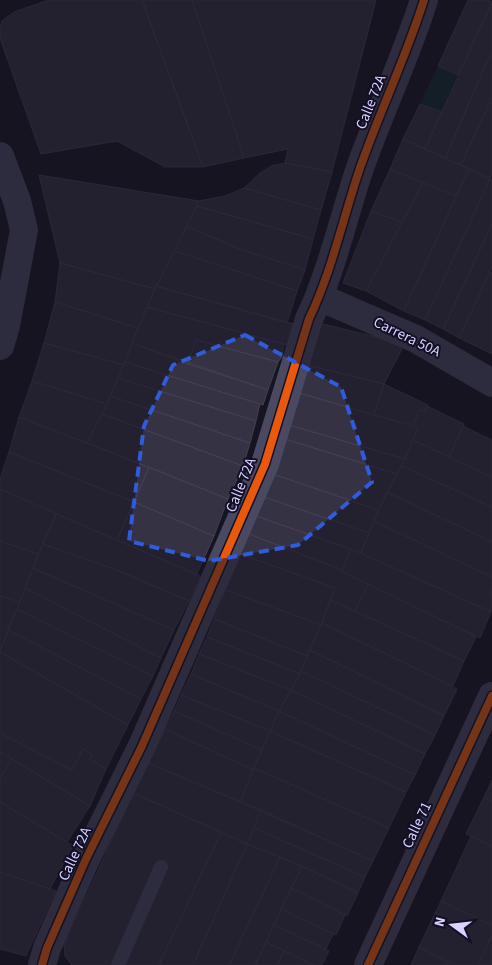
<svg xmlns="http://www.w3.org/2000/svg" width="492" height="965" font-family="'Source Sans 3',sans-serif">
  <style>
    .green { fill: #132c2d }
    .building { fill: #343243; stroke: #433f54 }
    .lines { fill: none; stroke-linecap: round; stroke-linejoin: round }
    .service { stroke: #4a4962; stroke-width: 14 }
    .minor { stroke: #4a4962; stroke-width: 28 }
    .tertiary { stroke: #4a4962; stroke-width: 28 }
    .cycleway-casing { stroke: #130f26; stroke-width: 11 }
    .cycleway { stroke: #e8590c; stroke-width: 8 }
    .marked { fill: none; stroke: #305bdc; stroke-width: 4; stroke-dasharray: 10 6; stroke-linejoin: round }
    .labels { text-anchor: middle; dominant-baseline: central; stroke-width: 4; stroke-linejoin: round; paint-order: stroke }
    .street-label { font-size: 15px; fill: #d9d4ff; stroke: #130f26 }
  </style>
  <rect width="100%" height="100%" fill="#161421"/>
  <path class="green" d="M438,66L458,75L442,112L420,104Z"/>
  <path class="building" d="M49,0H142L203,167H165L117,141L41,154L1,41L0,29L2,21L14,12Z
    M142,0H192L244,158L203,167Z
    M192,0H376L332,172L285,163L288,149L244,158Z
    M468,0H489L492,2L458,75L438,66Z
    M492,2V51L445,158L425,149Z
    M492,51V97L461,165L445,158Z
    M492,97V174L490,179L461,165Z
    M420,104L442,112L425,149L403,139Z
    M403,139L469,169L456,196L390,169Z
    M285,163L332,172L321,210L244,188L259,174L271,166Z
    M390,169L423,183L402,222L371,211Z
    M469,169L490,179L425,320L404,311Z
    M39,175L199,201L155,289L60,263Z
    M490,179L492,180V224L443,329L425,320Z
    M423,183L456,196L404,311L366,291Z
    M244,188L321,210L313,239L197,206L199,201L225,196Z
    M197,206L313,239L305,270L237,248L187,226Z
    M371,211L402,222L366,291L343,283Z
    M492,224V268L459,338L443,329Z
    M187,226L237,248L305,270L297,291L175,251Z
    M175,251L297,291L287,323L156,286Z
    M60,263L155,289L138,328L55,302Z
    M490,272L492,273V354L459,338Z
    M156,286L294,324L287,345L147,307Z
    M55,302L138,328L124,365L44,343Z
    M147,307L284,344L282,357L278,362L196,340L188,364L132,343Z
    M315,322L401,343L402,349L384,384L303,364Z
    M196,340L278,362L268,390L188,364Z
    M44,343L124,365L107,404L32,381Z
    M132,343L268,390L263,405L125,362Z
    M125,362L260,404L256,421L118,378Z
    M303,364L384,384L374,415L296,392Z
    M118,378L256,421L250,443L110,396Z
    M32,381L107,404L87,443L19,417Z
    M384,384L428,405L425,411L420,409L413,425L374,415Z
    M296,392L418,428L405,459L289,425Z
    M110,396L250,443L243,466L102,414Z
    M427,406L464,424L449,457L413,440L418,428L413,425L420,409L425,411Z
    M102,414L243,466L228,499L87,443Z
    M19,417L149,467L134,502L9,452Z
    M289,425L405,459L397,474L285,439Z
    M463,426L492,440V477L449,457Z
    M285,439L397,474L378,510L273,474Z
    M413,440L492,477V507L402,466Z
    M9,452L134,502L117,540L0,489V479Z
    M402,466L492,507V542L387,492Z
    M149,467L228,499L214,536L134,502Z
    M273,474L378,510L369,533L264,497Z
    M0,489L56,514L38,554L0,541Z
    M387,492L492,542V577L374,521Z
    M264,497L369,533L361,553L256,516Z
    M134,502L214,536L197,574L117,540Z
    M56,514L200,576L189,601L119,571L43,544Z
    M256,516L351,549L342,570L249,534Z
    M374,521L492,577L491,612L361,553Z
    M249,534L342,570V572L368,584L355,611L330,600L335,588L240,554Z
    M0,541L38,554L20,602L0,596Z
    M43,544L119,571L189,601L174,630L33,568Z
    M351,549L491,612L480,638L342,572Z
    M240,554L335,588L321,625L226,590Z
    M33,568L174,630L161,658L25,588Z
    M368,584L476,637L464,661L355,611Z
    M25,588L161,658L153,676L17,609Z
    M226,590L321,625L307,656L214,619Z
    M0,596L20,602L0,651Z
    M330,600L464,661L453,686L322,623Z
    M17,609L153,676L141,699L8,630Z
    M214,619L307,656L300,674L207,637Z
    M322,623L457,689L444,716L310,650Z
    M8,630L141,699L128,725L0,652Z
    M207,637L300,674L291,690L199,654Z
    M310,650L444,716L435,735L301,671Z
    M0,652L128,725L106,769L90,759L93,755L83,749L72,770L0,733Z
    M199,654L291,690L279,711L191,674Z
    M301,671L435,735L425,754L291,690Z
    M191,674L279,711L270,731L181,695Z
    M291,690L425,754L415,775L279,711Z
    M181,695L270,731L262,750L174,711Z
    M174,711L262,750L253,770L165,729Z
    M279,711L415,775L406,792L270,731Z
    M165,729L253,770L240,802L148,763Z
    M270,731L406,792L389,828L254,768Z
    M0,733L72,770L83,749L93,755L90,759L106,769L90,806L0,752Z
    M0,752L12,759L0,778Z
    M12,759L90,806L67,842L0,802V778Z
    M148,763L261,810L247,844L133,793Z
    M254,768L389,828L373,861L240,802Z
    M492,780V801L484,797Z
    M133,793L221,832L159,965H72L65,956L64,945Z
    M484,797L492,801V846L466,834Z
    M0,802L73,846L50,889L0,872Z
    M261,810L373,861L365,877L254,828Z
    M254,828L365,877L358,893L302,866L247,844Z
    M221,832L247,844L193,965H159Z
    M471,836L492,846V925L441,901Z
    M247,844L280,857L229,965H193Z
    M280,857L302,866L255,965H229Z
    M302,866L358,893L347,916L291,888Z
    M0,872L56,891L26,956L0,949Z
    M291,888L345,915L336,935L281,909Z
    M441,901L492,925V935L478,965H455L419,947Z
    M281,909L333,934L326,949L274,925Z
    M274,925L329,951L322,965H314L266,942Z
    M492,935V965H478Z
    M266,942L284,951L277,965H255Z
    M419,947L455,965H411Z
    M284,951L314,965H277Z"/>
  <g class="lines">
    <path class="service" d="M118,965L161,867"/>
    <path class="minor" d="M319,297L416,339L492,383
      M42,965L47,948L86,859L142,746L265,464L309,319C332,271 343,218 360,168C380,111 406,57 424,0
      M368,965L492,696"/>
    <path class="tertiary" d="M0,156L17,201L24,230L6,326L0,346"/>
    <g class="cycleway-casing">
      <path id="cycleway" d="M42,965L47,948L86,859L142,746L265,464L309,319C332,271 343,218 360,168C380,111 406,57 424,0
        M368,965L492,696"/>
    </g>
    <use href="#cycleway" class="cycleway"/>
  </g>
  <path d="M0 0H492V965H0ZM245,335L341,387L372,482L298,545L209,561L129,541L144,426L173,365Z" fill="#161421" fill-opacity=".55" fill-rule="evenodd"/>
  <path class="marked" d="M245,335L341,387L372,482L298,545L209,561L129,541L144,426L173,365Z"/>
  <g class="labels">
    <g class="street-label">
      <text transform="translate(371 102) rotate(-68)">Calle 72A</text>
      <text transform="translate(407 337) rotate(26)">Carrera 50A</text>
      <text transform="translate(241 485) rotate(-68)">Calle 72A</text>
      <text transform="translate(417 825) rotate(-65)">Calle 71</text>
      <text transform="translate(75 854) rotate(-65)">Calle 72A</text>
    </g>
  </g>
  <g transform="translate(452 925) rotate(285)" stroke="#130f26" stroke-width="4" paint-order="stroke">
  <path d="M0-4L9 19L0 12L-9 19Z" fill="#d9d4ff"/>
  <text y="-8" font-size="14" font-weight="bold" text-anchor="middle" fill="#d9d4ff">N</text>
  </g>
</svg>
